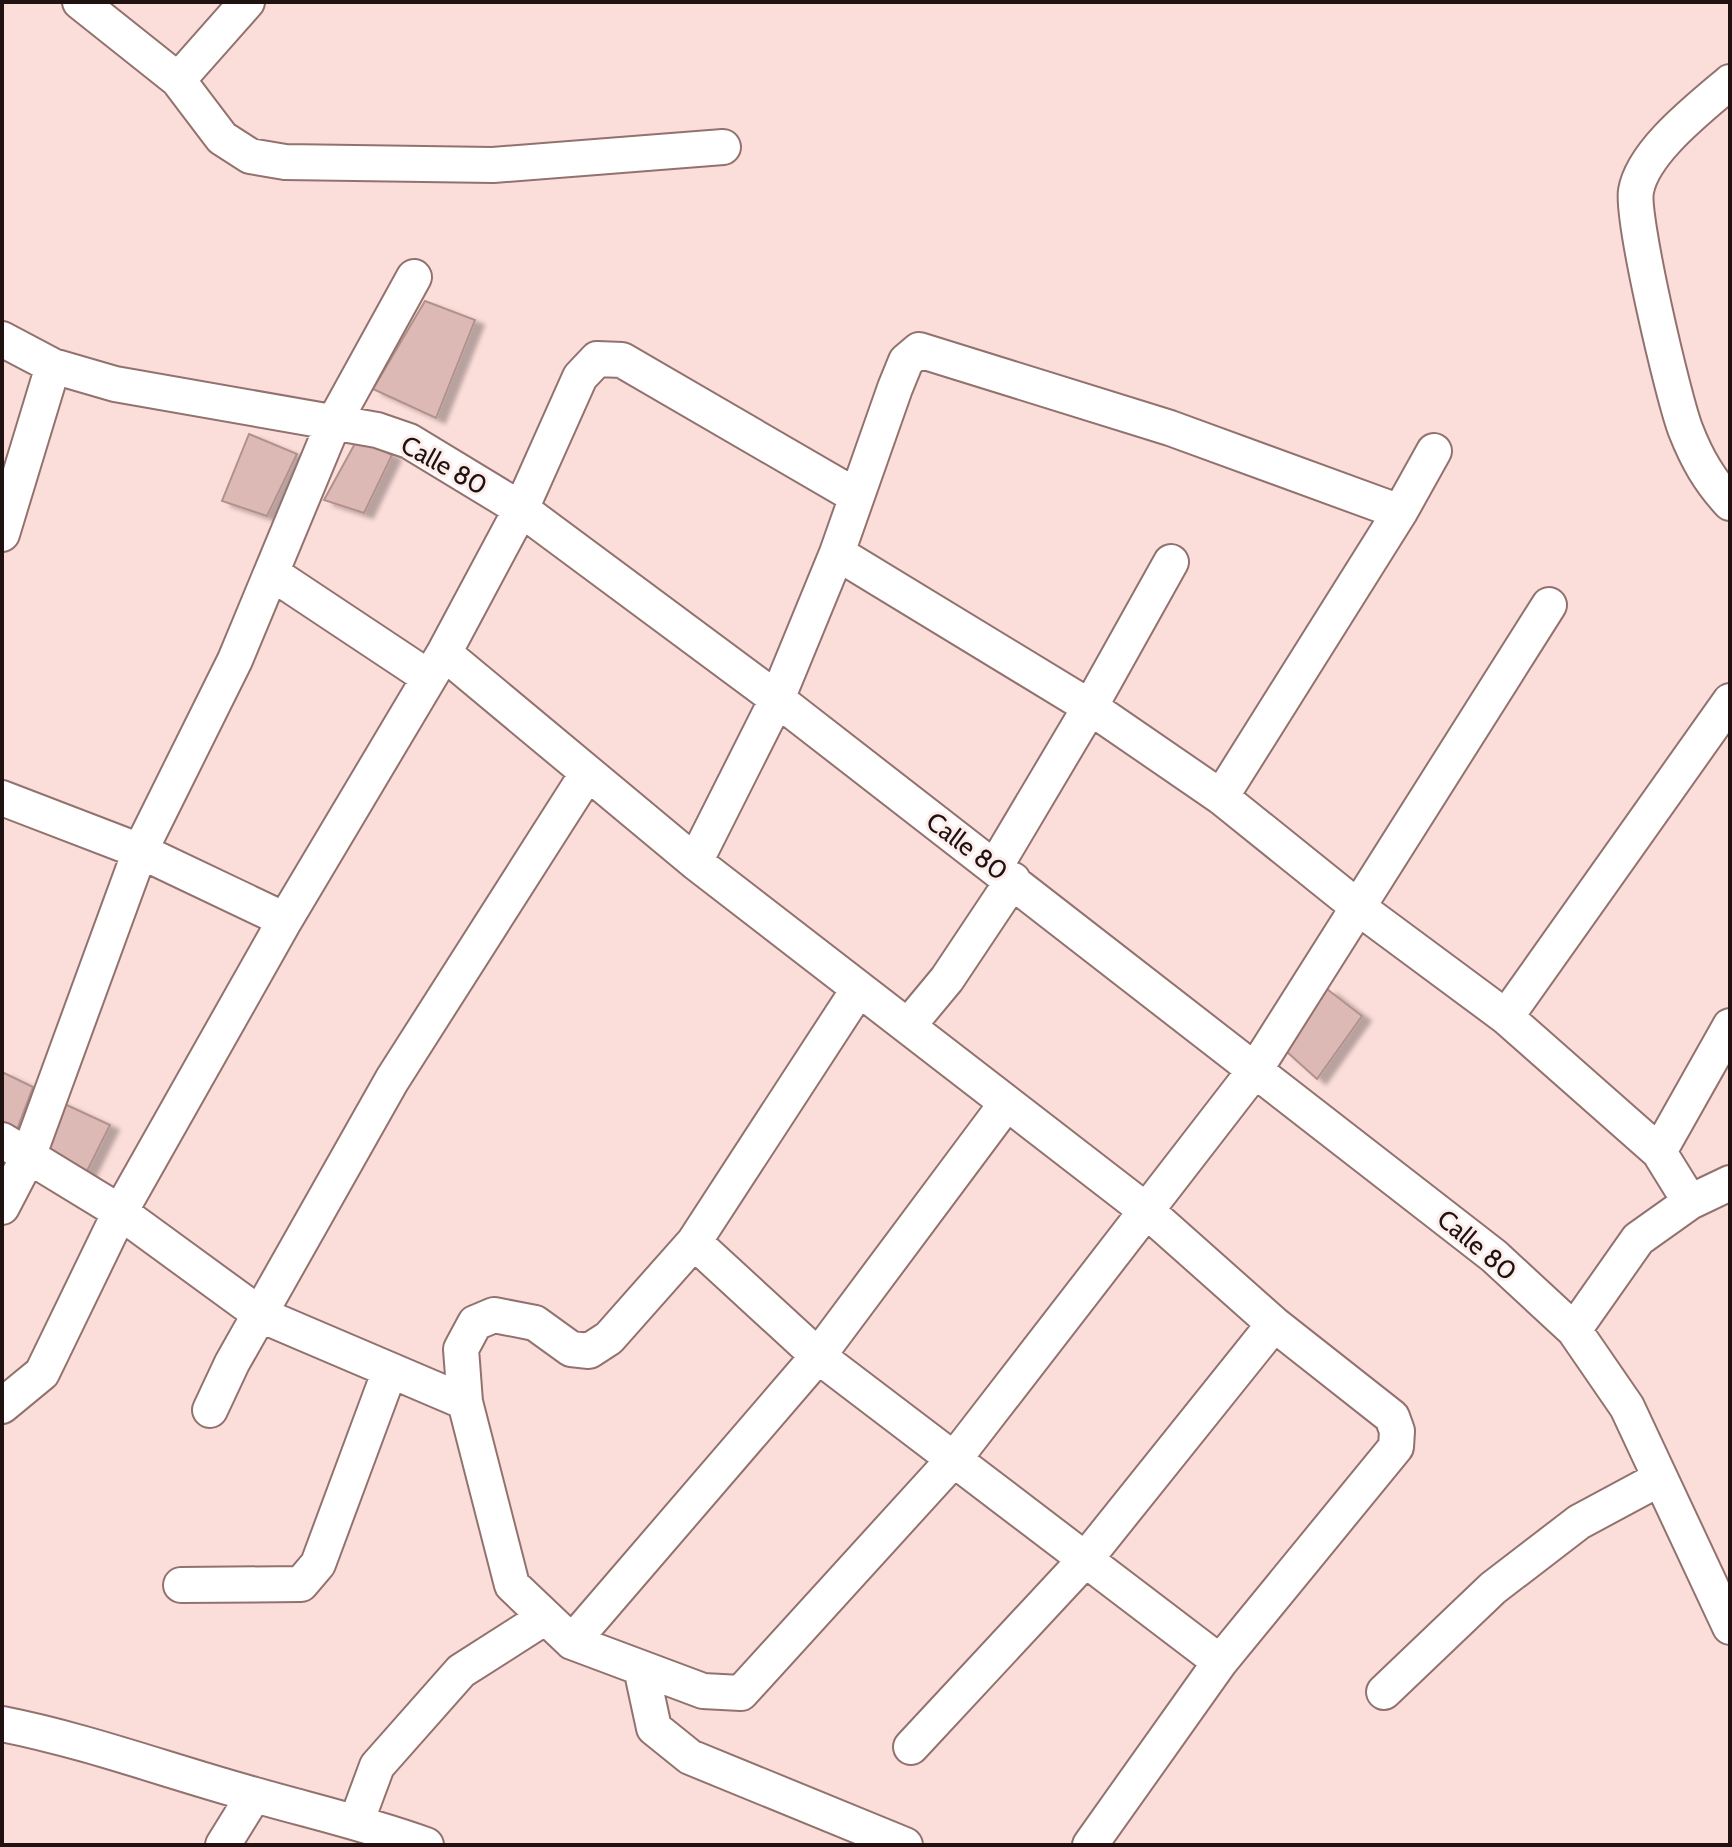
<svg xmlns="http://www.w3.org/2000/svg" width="1732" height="1847" font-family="Cabin,sans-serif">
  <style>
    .building { fill: #ddb9b5; stroke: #b2918c; stroke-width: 2; filter: url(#shadow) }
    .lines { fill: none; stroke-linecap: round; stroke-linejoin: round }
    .street-casing { stroke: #92726e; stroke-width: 38 }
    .street { stroke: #fff; stroke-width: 34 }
    .labels { text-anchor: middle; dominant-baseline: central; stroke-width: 6; stroke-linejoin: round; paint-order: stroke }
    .street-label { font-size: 26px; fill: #1f1211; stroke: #fdeeec }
  </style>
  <defs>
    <filter id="shadow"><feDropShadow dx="9" dy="5" stdDeviation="2" flood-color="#0004"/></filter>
  </defs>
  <rect width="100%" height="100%" fill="#fbddd9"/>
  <path class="building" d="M425,301L475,320L436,418L373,389Z
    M249,434L297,454L267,516L222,501Z
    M358,438L392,455L364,513L324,500Z
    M1327,989L1362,1016L1317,1079L1286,1051Z
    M2,1072L33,1087L16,1132L2,1125Z
    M58,1101L110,1125L86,1173L41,1147Z"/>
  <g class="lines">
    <g class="street-casing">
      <path id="street" d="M80,2L178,80L222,138L250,156L285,162L493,165L723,147
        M178,80L247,2
        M1730,82C1700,108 1643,151 1636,191C1631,218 1674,401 1686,431C1697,459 1709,480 1730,503
        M2,339L53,366L115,384L377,430L409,441L521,509L777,699L1494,1256L1574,1330L1627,1407L1730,1627
        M2,534L53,366
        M837,553L1090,707L1221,797L1359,908L1506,1017L1659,1152L1690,1202
        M273,574L428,677
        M444,653L695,862L1148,1212L1274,1324L1392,1417L1397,1431L1396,1447L1220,1662L1090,1845
        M1221,797L1400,512L1434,451
        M2,798L140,851L285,920
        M695,862L777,699L837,553L895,388L906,361L919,350L1170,428L1400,512
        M995,867L1090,707L1171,562
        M858,990L694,1242L609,1338L589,1351L571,1349L535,1323L494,1315L475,1323L461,1349L465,1402L512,1585L572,1642L703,1691L741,1693L955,1458L1255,1070L1549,605
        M1506,1017L1730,701
        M908,1026L947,979L1013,880
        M2,1140L120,1212L261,1315L465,1402
        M1659,1152L1730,1026
        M2,1207L28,1157L140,851L235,660L333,424L414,277
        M694,1242L818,1356L1220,1662
        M1574,1330L1638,1239L1690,1202L1730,1183
        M2,1406L42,1373L120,1212L285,920L444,653L521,509L580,377L597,359L622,360L856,496
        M210,1410L232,1363L392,1080L587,774
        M181,1585L301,1584L318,1564L390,1370
        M572,1642L818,1356L1006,1104
        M641,1668L654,1728L690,1757L905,1845
        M1384,1692L1493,1588L1579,1522L1659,1479
        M2,1724C88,1741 171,1772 255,1795C315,1812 368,1824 426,1845
        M911,1747L1084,1561L1274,1324
        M357,1820L377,1766L461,1671L544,1618
        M223,1845L254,1795"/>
    </g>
    <use href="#street" class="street"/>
  </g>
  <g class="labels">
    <g class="street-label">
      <text transform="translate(444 465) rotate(29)">Calle 80</text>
      <text transform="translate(967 846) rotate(37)">Calle 80</text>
      <text transform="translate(1477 1245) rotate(40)">Calle 80</text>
    </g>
  </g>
  <rect width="1732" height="1847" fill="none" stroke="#1f1211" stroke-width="8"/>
</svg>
